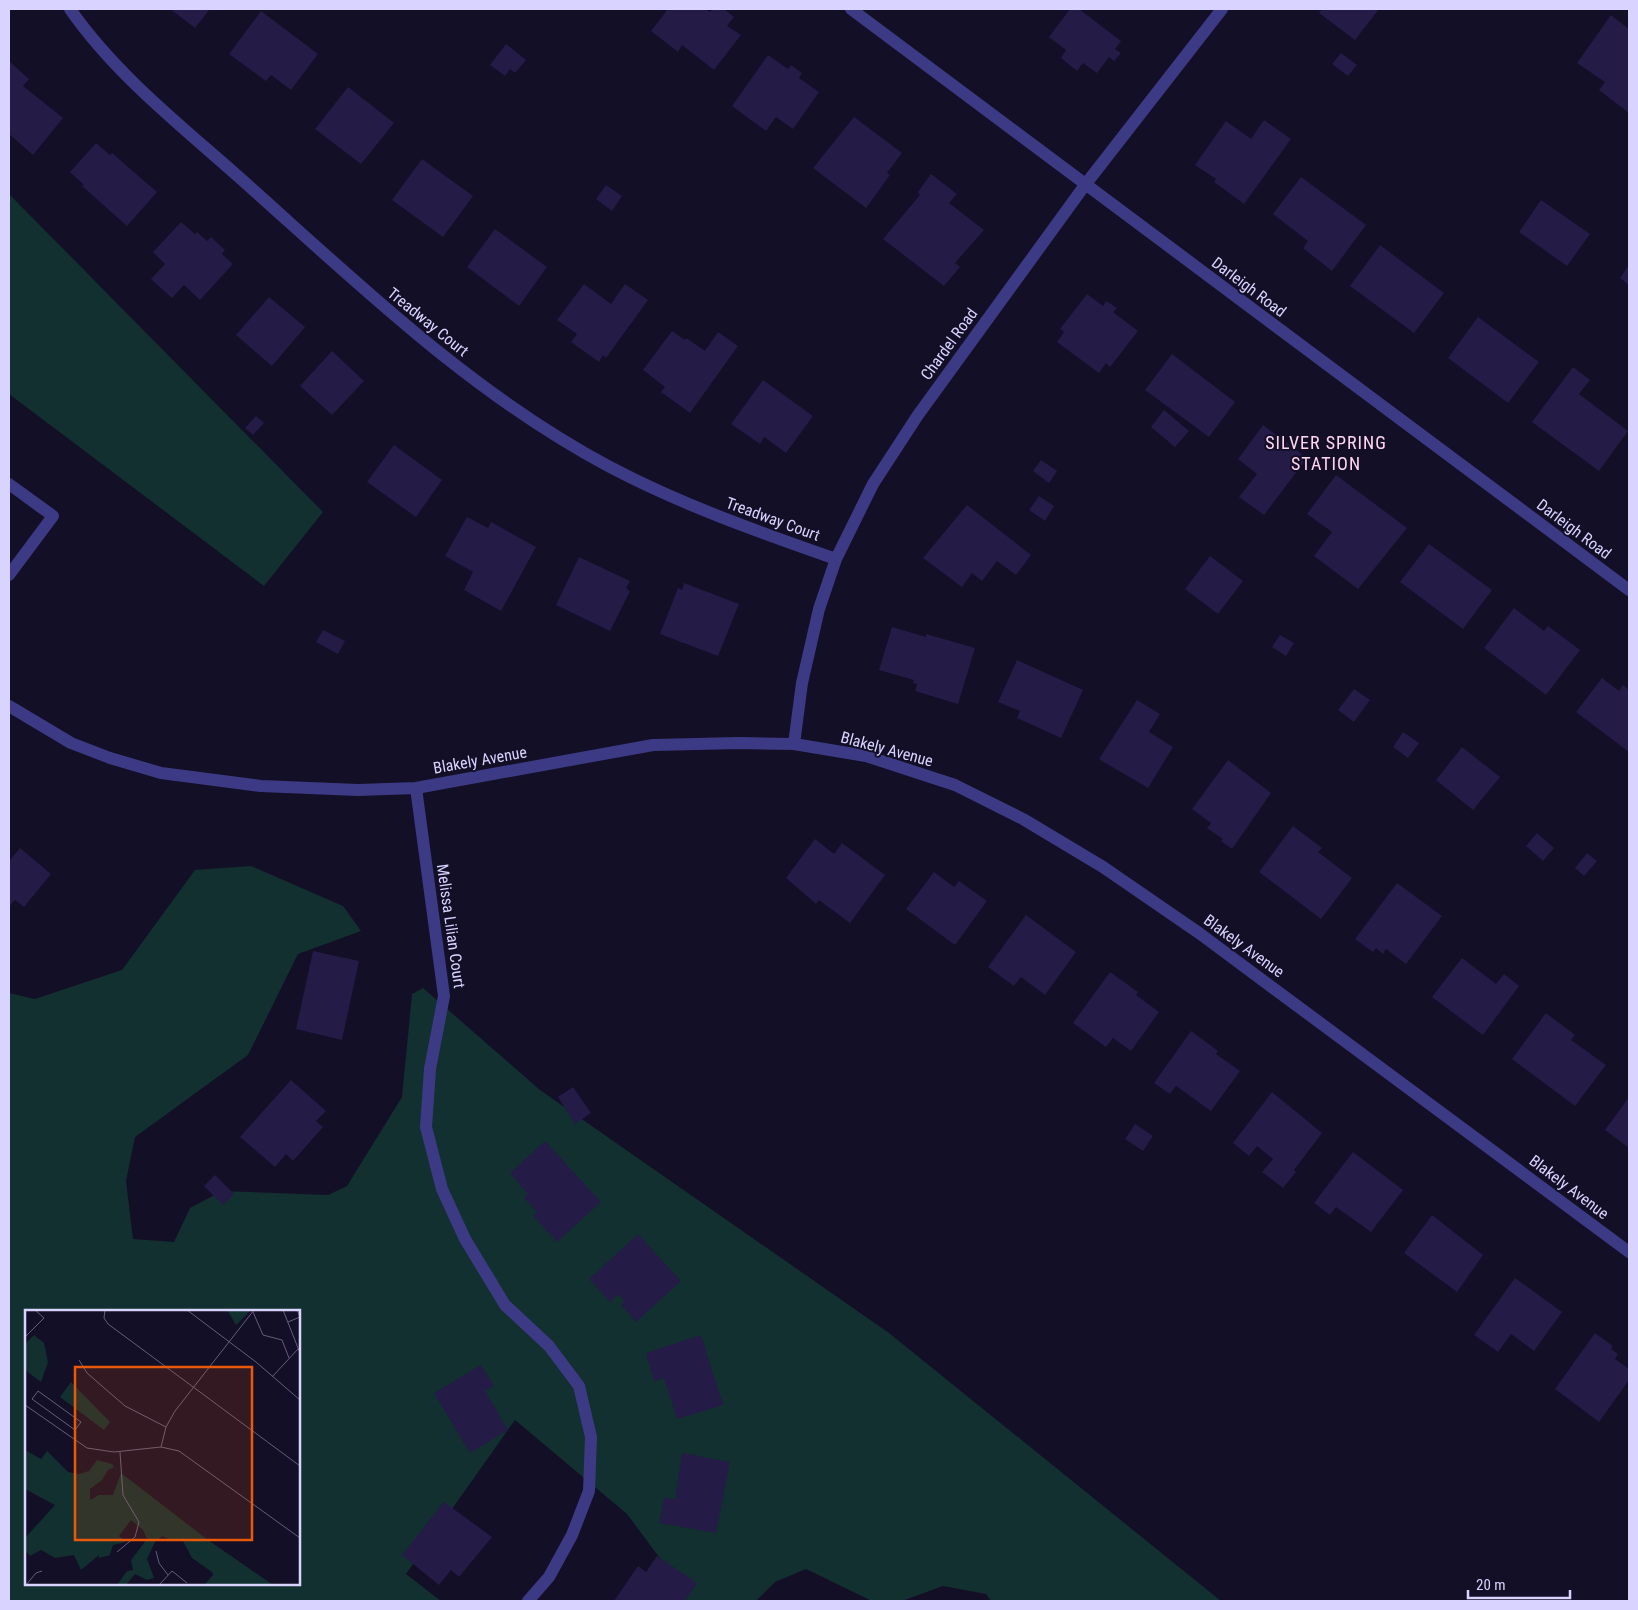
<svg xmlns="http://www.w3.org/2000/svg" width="1638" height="1610" font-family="'Roboto Condensed',sans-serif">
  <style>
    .green { fill: #12302f; fill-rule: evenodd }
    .building { fill: #241b47 }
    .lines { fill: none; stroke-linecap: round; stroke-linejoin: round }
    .minor { stroke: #3d3a85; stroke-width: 12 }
    .labels { text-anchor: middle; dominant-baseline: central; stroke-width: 4; stroke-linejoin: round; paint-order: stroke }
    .street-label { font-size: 16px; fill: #d9d4ff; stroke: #130f26 }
    .neighbourhood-label { font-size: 18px; letter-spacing: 1px; fill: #ffd6f0; stroke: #130f26 }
    .inset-road { fill: none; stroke: #625e7d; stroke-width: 1 }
    .view { fill: #e8590c; fill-opacity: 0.15; stroke: #e8590c; stroke-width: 2.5 }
    .inset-edge { fill: none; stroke: #d9d4ff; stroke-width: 2.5 }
  </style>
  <rect width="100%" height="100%" fill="#130f26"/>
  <path class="green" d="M9,194L323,512L264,586L9,394Z
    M251,866L343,906L361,931L298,954L248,1055L135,1137L126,1181L133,1239L174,1242L190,1208L222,1191L328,1195L347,1186L402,1097L412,994L423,988L540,1090L889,1333L1221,1601H991L986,1594L943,1586L902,1601H872L806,1569L775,1582L756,1601H662V1561L627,1514L515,1420L406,1574L441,1601H9V993L35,999L122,970L195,870ZM26,1311H299V1584H26Z"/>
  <path class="building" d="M170,9H210L195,28Z
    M668,9H705L710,12L713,9H724L734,17L727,26L741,35L714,70L682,45L678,52L651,31Z
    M1070,9H1079L1121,41L1115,49L1121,53L1114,61L1109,57L1097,73L1083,63L1077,71L1061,58L1066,50L1049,37Z
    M1322,9H1379L1355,40L1319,13Z
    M261,11L318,54L291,90L271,75L266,81L229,54Z
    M1611,15L1629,29V113L1599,90L1605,82L1577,63Z
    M506,44L526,60L515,73L510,69L505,76L490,65Z
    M1341,53L1357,65L1348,76L1332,64Z
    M768,55L788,69L791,65L802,73L799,78L819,92L793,129L776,117L766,131L732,106Z
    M10,62L29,79L23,86L63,118L33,155L9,134Z
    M348,87L394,123L361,164L315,129Z
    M854,117L902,153L887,173L890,175L866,208L813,168Z
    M1264,120L1291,139L1244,204L1214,182L1216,179L1195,165L1226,121L1251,139Z
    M96,143L110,155L112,153L157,192L127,226L82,186L84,185L70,172Z
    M422,159L473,196L443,237L392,200Z
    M931,174L957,194L949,203L984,230L955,263L960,267L944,286L883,239L920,195L918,192Z
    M1301,177L1366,225L1332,271L1303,248L1308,241L1273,214Z
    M606,185L622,196L612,211L596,199Z
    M1541,200L1590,234L1567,266L1519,232Z
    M181,222L195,234L197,232L207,241L211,237L225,250L222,254L233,264L200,300L184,285L172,298L151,279L165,264L153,252Z
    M495,229L547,267L519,306L467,267Z
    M1380,245L1444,293L1414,333L1350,286Z
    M1629,265V285L1620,278Z
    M584,284L611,304L625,284L648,300L606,358L603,355L599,362L571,342L577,334L557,320Z
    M1087,294L1103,306L1106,301L1117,308L1113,312L1138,331L1110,367L1106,363L1099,373L1057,342L1064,332L1060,329Z
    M269,297L305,327L272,366L236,335Z
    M1478,317L1539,362L1508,403L1448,358Z
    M672,331L685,340L686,338L705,351L718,332L738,346L690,413L661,392L665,387L643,370Z
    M332,351L364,381L332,415L300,386Z
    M1172,354L1235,402L1209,437L1145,390Z
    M1573,367L1590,380L1579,394L1628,431L1599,471L1532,422Z
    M763,380L813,416L786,453L764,437L760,444L731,424Z
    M1164,410L1189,431L1175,447L1151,427Z
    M256,416L264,423L253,435L245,428Z
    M1263,425L1307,458L1264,515L1239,497L1257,474L1238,459Z
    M394,445L442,480L416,517L367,482Z
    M1041,460L1057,471L1049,483L1033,471Z
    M1336,475L1407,528L1358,589L1314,556L1332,532L1307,514Z
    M1039,496L1054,506L1045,521L1029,510Z
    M967,505L1031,555L1016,575L997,561L982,581L972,573L962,587L923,558Z
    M467,517L488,528L491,522L536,547L501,611L464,590L473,572L445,556Z
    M1429,544L1492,590L1463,629L1400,582Z
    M1210,556L1243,581L1218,614L1185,589Z
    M579,557L630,581L626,588L630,591L610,631L556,605Z
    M684,583L739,604L718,656L660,634L678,588L682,590Z
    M1514,608L1544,631L1548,626L1580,650L1546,695L1484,648Z
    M892,627L926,637V634L975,648L958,704L915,691L917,684L913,683L914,680L879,670Z
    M323,630L345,641L338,654L316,642Z
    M1280,635L1294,643L1286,656L1272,647Z
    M1017,660L1083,690L1061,738L1017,718L1020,711L998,702Z
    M1602,678L1619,691L1623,685L1629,690V752L1576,712Z
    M1354,689L1370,700L1354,722L1338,710Z
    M1137,700L1160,714L1149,732L1173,747L1148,788L1099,759Z
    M1403,732L1419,743L1408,758L1393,747Z
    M1462,747L1500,777L1473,810L1436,780Z
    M1228,760L1271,793L1232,849L1221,841L1223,839L1207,828L1211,823L1192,809Z
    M1293,826L1322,848L1318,852L1352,878L1321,919L1259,872Z
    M1537,833L1554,848L1543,861L1526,846Z
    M815,839L834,854L842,843L885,875L850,923L819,900L816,904L786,878Z
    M20,848L51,874L24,907L15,900L9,907V861Z
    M1587,853L1597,861L1584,876L1575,868Z
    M934,872L954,887L959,881L987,901L955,945L906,909Z
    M1397,883L1442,916L1406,964L1386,949L1383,954L1376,948L1373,952L1355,939Z
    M1026,915L1076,952L1045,995L1021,977L1014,986L988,967Z
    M313,951L359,961L342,1040L296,1029Z
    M1462,958L1496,984L1504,974L1519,986L1483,1035L1432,997Z
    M1110,972L1138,992L1136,995L1159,1012L1131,1051L1113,1038L1106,1047L1073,1023Z
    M1546,1013L1575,1035L1571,1040L1606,1065L1575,1106L1512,1059Z
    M1191,1031L1218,1051L1216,1054L1240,1071L1211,1111L1176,1086L1170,1094L1154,1083Z
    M291,1080L326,1111L316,1121L323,1127L293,1161L286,1154L275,1167L240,1137Z
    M573,1087L591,1113L575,1124L558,1097Z
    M1272,1092L1322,1133L1294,1170L1296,1172L1283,1188L1262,1172L1273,1159L1257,1146L1249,1156L1233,1143Z
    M1629,1097V1148L1605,1130Z
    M1135,1124L1153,1136L1143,1151L1125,1139Z
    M545,1141L601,1202L557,1242L533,1216L537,1212L524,1198L528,1194L510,1173Z
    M1353,1152L1403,1190L1371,1232L1336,1207L1330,1215L1314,1203Z
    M215,1175L234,1194L223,1205L204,1186Z
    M1432,1215L1483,1255L1457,1292L1404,1253Z
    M638,1234L681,1281L636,1322L621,1305L624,1301L618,1294L610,1302L589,1279Z
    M1515,1278L1562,1312L1534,1351L1511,1334L1498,1352L1474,1335Z
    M1595,1333L1613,1346L1611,1349L1618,1354L1615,1359L1629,1369V1380L1599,1422L1555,1389Z
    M701,1335L723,1405L677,1419L664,1378L654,1381L646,1353Z
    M481,1365L494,1386L485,1391L508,1430L470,1453L434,1393Z
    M682,1453L730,1462L716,1533L659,1523L664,1498L675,1499Z
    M444,1502L492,1537L459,1577L451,1570L439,1585L402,1555Z
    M657,1556L697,1583L685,1601H614L638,1566L646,1572Z"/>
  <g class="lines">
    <path class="minor" d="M70,9C118,78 188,131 250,187C363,288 474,395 610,467C682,505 759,532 836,559
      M851,9L1629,590
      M9,484L53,516L9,575
      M9,706L71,743L110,758L161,773L261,786L358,790L416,788L653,745L739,743L794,744L866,756L955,785L1023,819L1103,867L1199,933L1629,1252
      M794,744L802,683L819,609L836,559L873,484L918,415L1085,185L1222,9
      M416,788L444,996L430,1069L426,1127L442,1189L465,1239L505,1305L549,1346L579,1386L591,1437L589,1491L572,1535L549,1577L528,1601"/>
  </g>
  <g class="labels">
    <g class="street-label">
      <text transform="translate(1249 287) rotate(37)">Darleigh Road</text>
      <text transform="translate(428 322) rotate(39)">Treadway Court</text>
      <text transform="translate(949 344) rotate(-54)">Chardel Road</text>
      <text transform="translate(773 519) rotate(20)">Treadway Court</text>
      <text transform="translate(1574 529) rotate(37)">Darleigh Road</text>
      <text transform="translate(887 749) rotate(15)">Blakely Avenue</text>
      <text transform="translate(480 760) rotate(-10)">Blakely Avenue</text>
      <text transform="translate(451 926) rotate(82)">Melissa Lilian Court</text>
      <text transform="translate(1244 946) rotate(36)">Blakely Avenue</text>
      <text transform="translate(1569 1187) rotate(37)">Blakely Avenue</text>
    </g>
    <g class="neighbourhood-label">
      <text x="1326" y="442">SILVER SPRING<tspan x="1326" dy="21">STATION</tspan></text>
    </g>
  </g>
  <g transform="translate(25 1310)">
    <rect width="275" height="275" fill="#130f26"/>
    <path d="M202,0H226L211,15ZM9,25L19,33L23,52L16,72L0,60V34ZM46,72L85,112L79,120L35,87ZM0,140L16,149L22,141L43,162L54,164L64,161L72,150L87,154L89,157L83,160L77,170L65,179V190L74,185H88L96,163L183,230L248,275H179L188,265L187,262L167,248L157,229L146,230L137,226L130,232L122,249L129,268L122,270L110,264L101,275H92L102,261L108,260L106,250L122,229L118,220L106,210L94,226L101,232L88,235L85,245L74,248V245L56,260L49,245L30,248L16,240L5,246L0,240V228L30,195L0,179Z" fill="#12302f"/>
    <path class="inset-road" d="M80,0L79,8L83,14L275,156M162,0L231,52L275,90M258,0L275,43M228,2L238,25L257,30L264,48M263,12L275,7L272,0M0,27L19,8L10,0M54,50L62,63L100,96L141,117M247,67L273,39M13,81L56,112L50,120L7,89ZM0,95L62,138L89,142L136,137L154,141L275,228M136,137L141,117L150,101L229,0M131,241L134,253L143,265M92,242L110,227L114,212L98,185L95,142M1,275L11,263L17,261M134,275L147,261L162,273"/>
    <path class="view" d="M50,57H227V230H50Z"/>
    <rect width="275" height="275" class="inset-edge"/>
  </g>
  <rect width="1638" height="1610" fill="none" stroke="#d9d4ff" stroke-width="20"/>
  <path d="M1468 1590v8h102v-8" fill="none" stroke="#d9d4ff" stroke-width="2.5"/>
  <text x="1476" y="1590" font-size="15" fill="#d9d4ff" stroke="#130f26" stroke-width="4" paint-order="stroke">20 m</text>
</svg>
